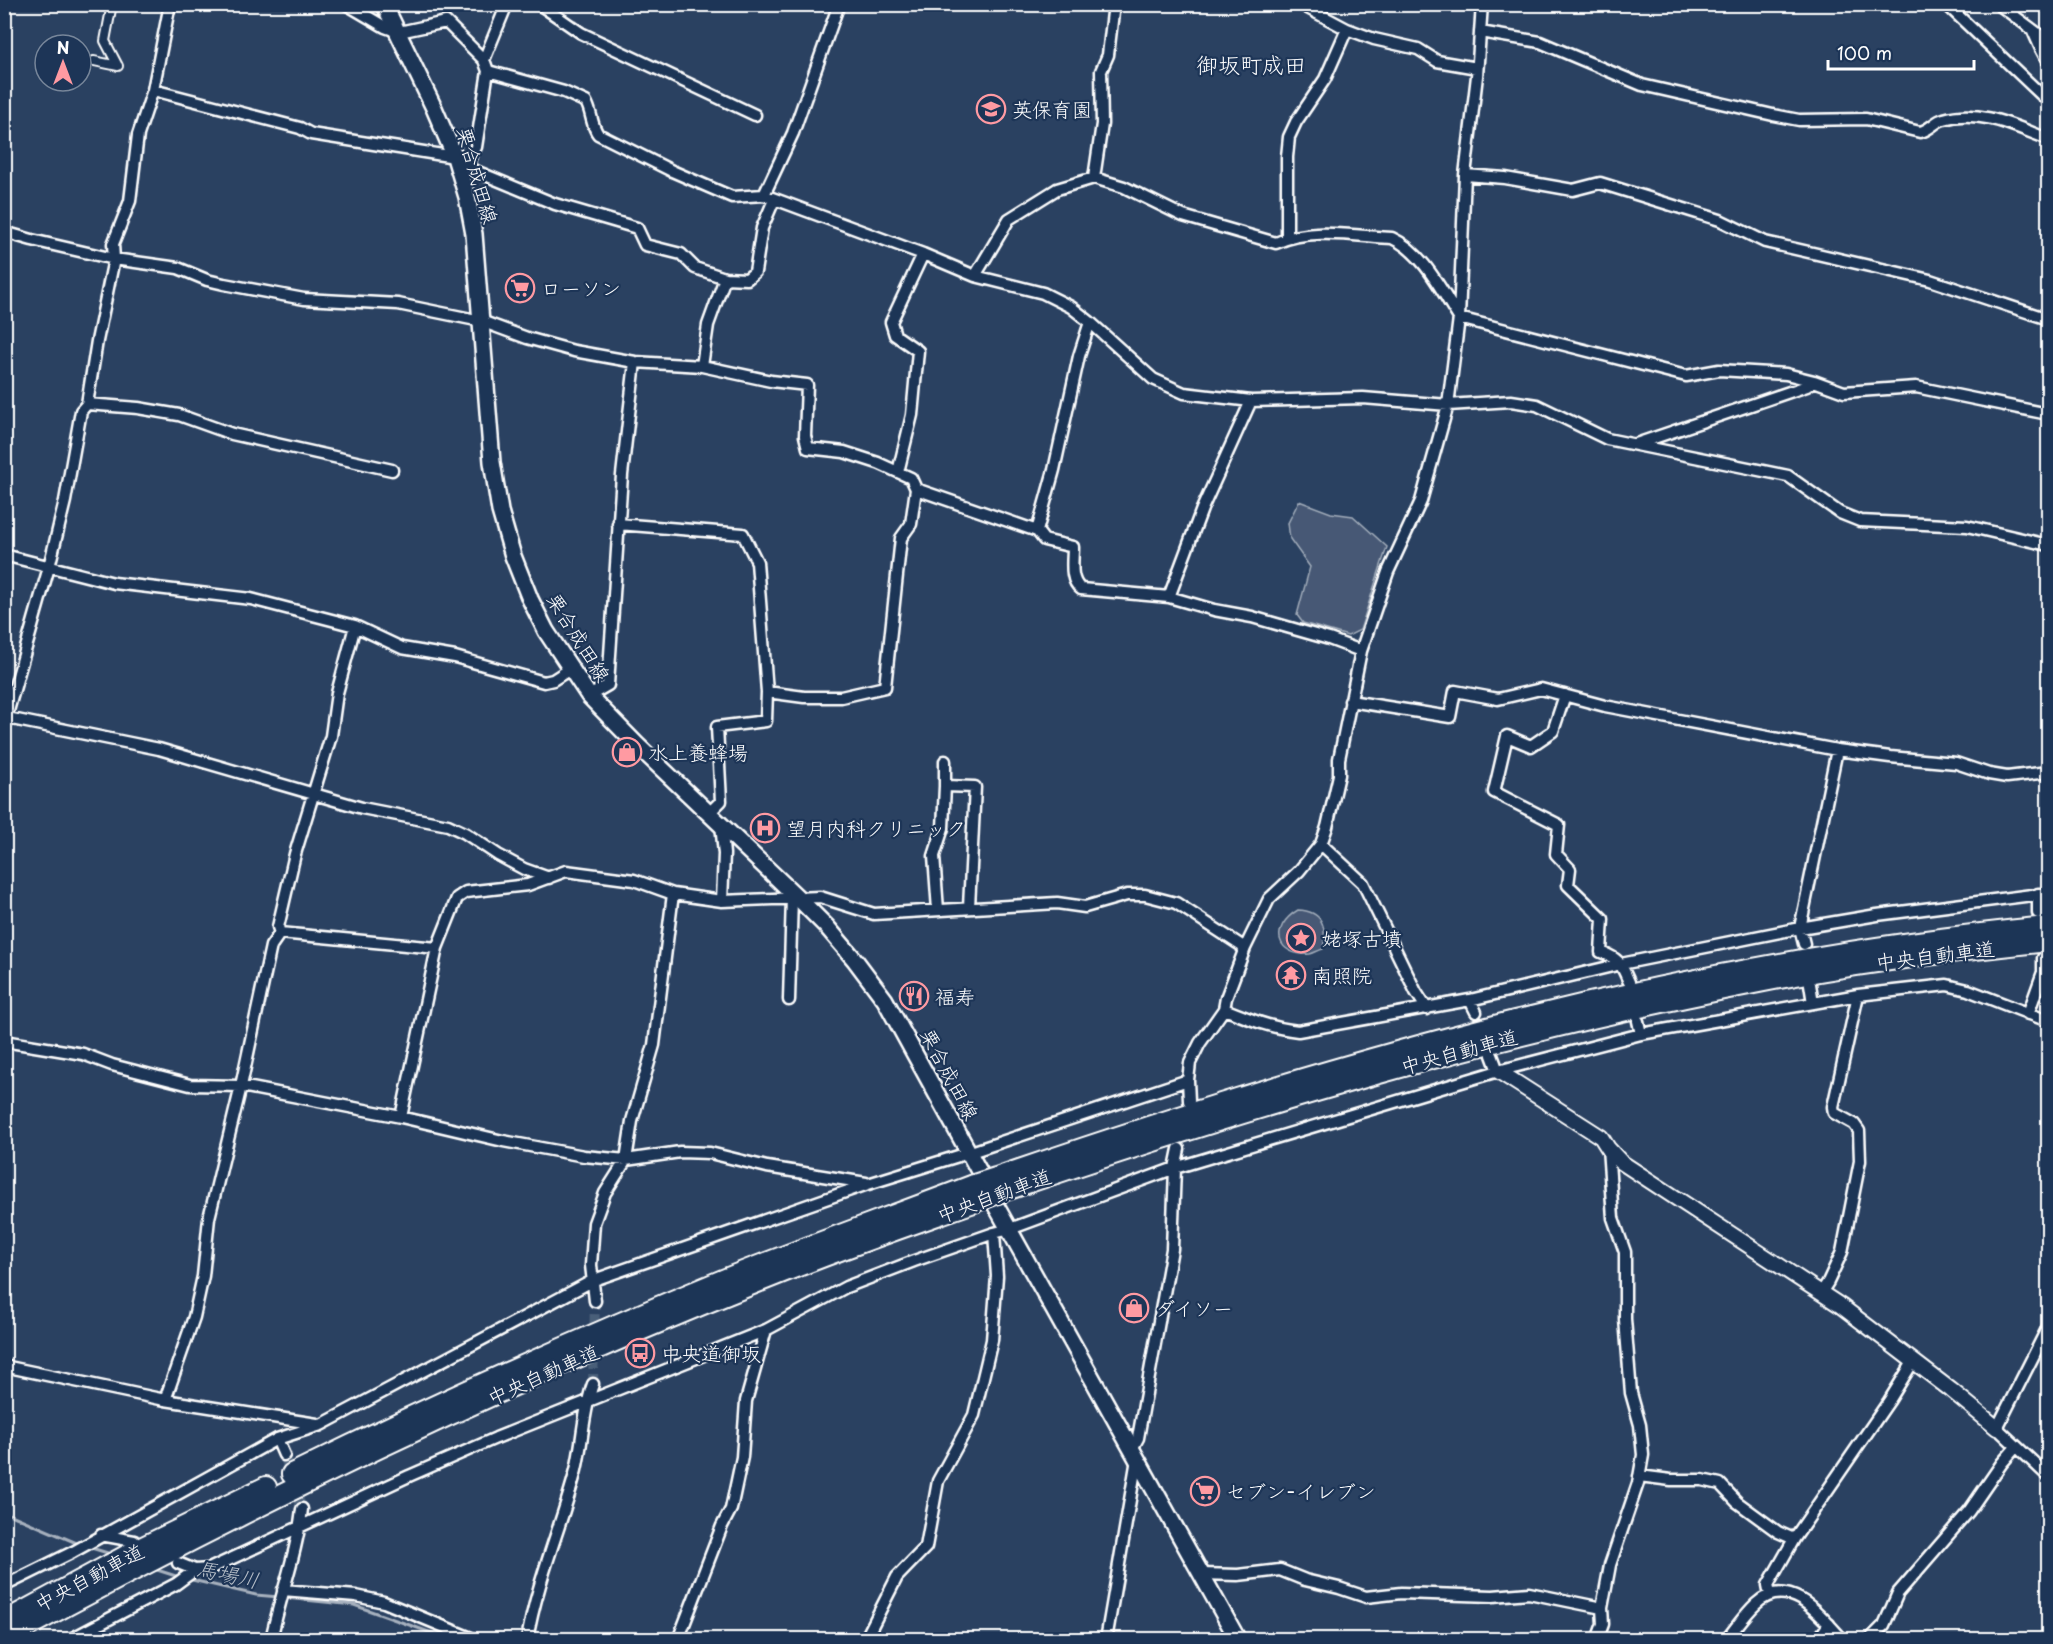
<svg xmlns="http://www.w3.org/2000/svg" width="2053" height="1644" font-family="'Playpen Sans','Klee One',sans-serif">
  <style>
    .green { fill: #465975; stroke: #a2acba; stroke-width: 1.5 }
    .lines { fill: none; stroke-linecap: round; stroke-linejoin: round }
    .stream { stroke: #a7b1be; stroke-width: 3 }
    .minor-tunnel { stroke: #4a5e79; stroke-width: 10; stroke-dasharray: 10 5; stroke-linecap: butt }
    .pedestrian-casing { stroke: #fff; stroke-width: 12 }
    .minor-casing { stroke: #fff; stroke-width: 15 }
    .tertiary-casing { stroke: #fff; stroke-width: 18 }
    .secondary-casing { stroke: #fff; stroke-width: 20 }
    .motorway-casing { stroke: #fff; stroke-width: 24 }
    .pedestrian { stroke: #1d3557; stroke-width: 8 }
    .minor { stroke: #1d3557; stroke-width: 10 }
    .tertiary { stroke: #1d3557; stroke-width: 14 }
    .secondary { stroke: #1d3557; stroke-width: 15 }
    .motorway { stroke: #1d3557; stroke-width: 20 }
    .motorway-bridge-casing { stroke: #fff; stroke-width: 24; stroke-linecap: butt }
    .motorway-bridge { stroke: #1d3557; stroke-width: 20 }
    .labels { text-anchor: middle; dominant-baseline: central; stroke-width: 4.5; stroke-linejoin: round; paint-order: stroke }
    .poi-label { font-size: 20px; fill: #fff; stroke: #1d3557; text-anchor: start }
    .street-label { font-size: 20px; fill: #fff; stroke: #1d3557 }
    .water-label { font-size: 21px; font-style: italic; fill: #b6bec8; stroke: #1d3557 }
    .quarter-label { font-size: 22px; fill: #fff; stroke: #1d3557 }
  </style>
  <rect width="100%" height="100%" fill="#2a4161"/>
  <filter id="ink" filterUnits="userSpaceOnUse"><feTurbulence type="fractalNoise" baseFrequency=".0167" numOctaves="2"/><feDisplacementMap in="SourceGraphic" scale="12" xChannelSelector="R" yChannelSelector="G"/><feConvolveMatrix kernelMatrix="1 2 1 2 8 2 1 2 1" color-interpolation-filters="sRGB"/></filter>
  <g filter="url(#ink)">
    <path class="green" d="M1299,501L1331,513L1353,516L1387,547L1360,630L1348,636L1303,623L1297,615L1310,567L1290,539L1288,523Z
      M1298,910C1323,911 1327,927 1323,949C1319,950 1314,953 1310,954C1277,957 1268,928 1298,910Z"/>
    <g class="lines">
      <path class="stream" d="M4,1512L79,1544
        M88,1547L111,1554
        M154,1569L179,1577
        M188,1579L256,1595L279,1597
        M285,1598L354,1605L451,1640"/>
      <path class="minor-tunnel" d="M593,1384L595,1301
        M284,1455L302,1509"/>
      <g class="pedestrian-casing">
        <path id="pedestrian" d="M112,4L105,41L118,66
          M94,61L118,66"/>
      </g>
      <g class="minor-casing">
        <path id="minor" d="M346,4L385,27L399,32L446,22L484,60L488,71L564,92L586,102C592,112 591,125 598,134L672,171L732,197L764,195L923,254L975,276L1043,293L1071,307L1090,322L1153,379L1184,393L1251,401L1363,398L1448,405L1511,401L1537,405L1607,439L1788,476L1840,513L1860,521L1967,526L2048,545
          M539,4L581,33L755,115
          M1300,4L1347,29L1374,39L1418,49L1437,61L1477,68
          M1946,4L2048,101
          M1998,4L2048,41
          M2033,31L2041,49L2048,62
          M1480,32L1540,42L1642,85L1773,115L1799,120L1866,119L1920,132C1930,130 1935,121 1944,119C1979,108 2016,127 2048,139
          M484,60L507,4
          M488,71L476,147L466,167L555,204L637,228L645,245L681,254L695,268L725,278
          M153,90L300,128L311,134L455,157
          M1465,175L1505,178L1573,190L1600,183L1720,220L1765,242L1930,280L2048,319
          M1094,178L1102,124L1101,71L1108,55L1114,4
          M764,195L793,133L839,4
          M4,232L32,240L114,259L178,268L207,280L224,284L304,299L398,304L481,321L527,338L574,351L635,362L702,366L771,381L807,385L805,436L808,448L844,452L878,463L911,478L916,489L911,524L901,538L885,687L841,697H804L767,692L757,562L743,534L618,524
          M1287,238V157L1289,137L1296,122L1325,79L1347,29
          M975,276L1009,219L1057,189L1094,178L1124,187L1183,216L1276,243C1310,227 1356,236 1392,238C1423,252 1441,290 1459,318L1686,376L1719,370L1786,374L1814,381
          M702,366L708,325L725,278L747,279L755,272L762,228L774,200
          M87,404L138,408L179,415L232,434L392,470
          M1636,444L1807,386L1814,381L1844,392L1916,387L2048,414
          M898,472L912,415L918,351L895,335L891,322L923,254
          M916,489L1037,531L1044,540L1073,547C1073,561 1069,580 1081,589L1169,597L1214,610L1252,617L1329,639L1361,651
          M1037,531L1054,470L1079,356L1090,322
          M4,555L114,583L251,599L355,626L402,648L455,657L544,682L553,680L570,669
          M1169,597L1202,509L1251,401
          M1565,695L1553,731L1531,746L1507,736L1494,792L1559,825L1556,854L1570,869L1568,885L1603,919L1601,952C1620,959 1621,964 1629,982
          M589,696L608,685L622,475L635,362
          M1350,701L1450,717L1455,691L1498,699L1541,689L1605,706L1837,750L1890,757L1956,763L1989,774L2007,777L2048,772
          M7,718L159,749L362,808L448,825L465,833L498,855L524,869L549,878
          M4,725L49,567L65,501L81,411L87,404L97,341L114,259L113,244L130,201L138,135L153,90L170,4
          M945,786V761
          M709,813L721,801L717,727L766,721L767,692
          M1321,844L1363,883L1416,992L1427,1009
          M2038,894V913
          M722,901L820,897L874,914L1057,903L1085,907L1127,895H1145L1176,903L1245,948
          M938,910L934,856L943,828L945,786L975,787L969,907
          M280,933L437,948L457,898L466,892L528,885L566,871L634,880L673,894L722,901L724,854L721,824
          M1804,944L1800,928L1837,750
          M1810,984L1813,1003
          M789,1000L792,897
          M1470,1000L1476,1012
          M1224,1009C1249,1019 1271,1028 1298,1031L1470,1000L1621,964L1800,928L1877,915L2048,893
          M2028,1014L2043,972V958
          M1638,1021L1641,1034
          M4,1041L83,1054L112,1065L190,1085L241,1086L401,1117L503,1141L584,1156L626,1160L680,1152L710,1153L767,1167L866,1183
          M1492,1055L1498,1071
          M1189,1101L1188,1080L1190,1063L1200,1043L1224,1009L1226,998L1245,948L1269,899L1299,871L1321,844L1327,827L1339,775V759L1361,651L1388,572L1421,501L1448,405L1459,318L1465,175L1477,76L1482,4
          M401,1117L437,948
          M1821,1293L1828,1282L1842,1252L1860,1161L1859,1131L1854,1124L1834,1113L1833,1107L1858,995
          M595,1301L591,1265L594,1223L605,1193L626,1160L632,1121L654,1045L673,894
          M2048,1327L1997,1428L2048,1476
          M4,1366L165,1400L317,1424
          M165,1400L194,1317L203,1276L209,1218L241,1086L271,946L280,933L278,927L295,854L331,736L337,693L355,626
          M277,1439L284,1455
          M1132,1449L1138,1438L1172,1249L1175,1168L1179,1149
          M1639,1476L1671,1480H1702L1720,1484L1737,1502L1778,1532L1794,1539
          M101,1535L134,1541
          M178,1563L195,1570
          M1201,1574L1238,1575L1280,1570L1305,1580L1339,1588L1366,1597L1401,1593L1493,1596L1529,1593L1602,1608
          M4,1586L73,1552L277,1439L321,1425L594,1280L868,1184L968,1153L1188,1080
          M283,1590L356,1596L384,1602L476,1640
          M1770,1595L1768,1585L1794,1539L1889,1401L1913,1362
          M69,1640L176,1584L195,1570L209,1569L409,1476L496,1438L766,1330L846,1287L914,1261L994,1233L1010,1229L1175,1168L1498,1071L1641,1034L1858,995L1947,985L1968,990L2048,1021
          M271,1640C280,1596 297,1553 302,1509
          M527,1640C537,1581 561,1527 576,1470C583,1441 583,1411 593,1384
          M678,1640L722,1526L731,1509L742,1457L746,1401L766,1330
          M865,1640L897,1577L926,1547L938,1481L974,1415L992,1340L997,1276L994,1233
          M1106,1640L1137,1459
          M1597,1640L1603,1624L1602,1608L1610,1565L1638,1483L1643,1455L1640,1425L1631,1393L1625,1319V1252L1613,1218L1608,1148
          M1726,1640C1736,1628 1745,1614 1756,1604C1789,1573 1822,1617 1843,1640
          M1818,1640L1829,1624
          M1869,1640L1884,1625L1898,1593L1969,1511L2002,1463L2016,1447"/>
      </g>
      <g class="tertiary-casing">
        <path id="tertiary" d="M1498,1071L1601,1137L1608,1148L1621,1162L1841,1306L1951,1390L1997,1428"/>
      </g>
      <g class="secondary-casing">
        <path id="secondary" d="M384,4L434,108L455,157L467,197L474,234L492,462L500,511L513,556L530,599L546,631L589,696L637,745L799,899L827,927L855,960L885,1000L980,1173
          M996,1206L1238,1640"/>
      </g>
      <g class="motorway-casing">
        <path id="motorway" d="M996,1178C1337,1060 1688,961 2048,927
          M1003,1191C1251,1106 1502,1032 1759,982C1854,963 1952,951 2048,941
          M292,1474C433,1405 577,1340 723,1280C806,1247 890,1217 974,1185
          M4,1622L137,1550L266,1487
          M4,1639C269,1495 542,1364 824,1256C876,1236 929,1218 982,1199"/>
      </g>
      <use href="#pedestrian" class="pedestrian"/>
      <use href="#minor" class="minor"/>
      <use href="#tertiary" class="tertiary"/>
      <use href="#secondary" class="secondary"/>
      <use href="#motorway" class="motorway"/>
      <g class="motorway-bridge-casing">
        <path id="motorway-bridge" d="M974,1185L996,1178
          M982,1199L1003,1191"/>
      </g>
      <use href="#motorway-bridge" class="motorway-bridge"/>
    </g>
  </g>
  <defs>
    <g id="school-ring" transform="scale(1.5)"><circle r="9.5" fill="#1d3557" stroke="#ff9aa2" stroke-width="1.5"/><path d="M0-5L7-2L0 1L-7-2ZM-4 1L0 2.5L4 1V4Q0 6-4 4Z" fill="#ff9aa2"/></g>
    <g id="supermarket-ring" transform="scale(1.5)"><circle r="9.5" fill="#1d3557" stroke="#ff9aa2" stroke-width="1.5"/><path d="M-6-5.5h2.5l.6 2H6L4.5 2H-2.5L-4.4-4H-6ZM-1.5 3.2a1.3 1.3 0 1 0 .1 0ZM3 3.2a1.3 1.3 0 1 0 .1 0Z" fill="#ff9aa2"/></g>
    <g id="shop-ring" transform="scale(1.5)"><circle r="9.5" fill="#1d3557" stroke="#ff9aa2" stroke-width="1.5"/><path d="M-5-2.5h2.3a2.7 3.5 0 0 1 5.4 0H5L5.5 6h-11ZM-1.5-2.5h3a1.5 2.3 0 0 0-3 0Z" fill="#ff9aa2"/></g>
    <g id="hospital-ring" transform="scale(1.5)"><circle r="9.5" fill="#1d3557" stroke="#ff9aa2" stroke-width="1.5"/><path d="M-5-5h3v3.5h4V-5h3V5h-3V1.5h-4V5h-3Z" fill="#ff9aa2"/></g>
    <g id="sight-ring" transform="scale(1.5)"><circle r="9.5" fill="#1d3557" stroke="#ff9aa2" stroke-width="1.5"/><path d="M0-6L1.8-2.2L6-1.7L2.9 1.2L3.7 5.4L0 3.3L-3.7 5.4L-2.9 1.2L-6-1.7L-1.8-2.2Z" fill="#ff9aa2"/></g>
    <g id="temple-ring" transform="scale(1.5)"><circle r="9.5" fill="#1d3557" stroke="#ff9aa2" stroke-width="1.5"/><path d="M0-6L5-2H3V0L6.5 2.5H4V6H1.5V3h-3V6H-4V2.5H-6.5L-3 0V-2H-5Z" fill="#ff9aa2"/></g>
    <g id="restaurant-ring" transform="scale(1.5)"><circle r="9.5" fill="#1d3557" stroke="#ff9aa2" stroke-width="1.5"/><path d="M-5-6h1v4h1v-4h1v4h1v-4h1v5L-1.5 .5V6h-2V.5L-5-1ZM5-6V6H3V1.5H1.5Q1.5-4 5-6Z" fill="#ff9aa2"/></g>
    <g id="bus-ring" transform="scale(1.5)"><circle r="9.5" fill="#1d3557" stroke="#ff9aa2" stroke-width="1.5"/><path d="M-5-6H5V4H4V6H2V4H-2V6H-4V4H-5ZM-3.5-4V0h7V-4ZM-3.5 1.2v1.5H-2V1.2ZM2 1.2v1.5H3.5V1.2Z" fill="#ff9aa2"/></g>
  </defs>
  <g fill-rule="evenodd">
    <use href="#school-ring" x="991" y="109"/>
    <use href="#supermarket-ring" x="520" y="288"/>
    <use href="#shop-ring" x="627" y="752"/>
    <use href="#hospital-ring" x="765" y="828"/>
    <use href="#sight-ring" x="1301" y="938"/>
    <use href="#temple-ring" x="1291" y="975"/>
    <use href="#restaurant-ring" x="914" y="996"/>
    <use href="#shop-ring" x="1134" y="1308"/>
    <use href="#bus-ring" x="640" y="1353"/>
    <use href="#supermarket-ring" x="1205" y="1491"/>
  </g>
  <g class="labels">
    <g class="poi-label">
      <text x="1012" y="109">英保育園</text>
      <text x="541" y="288">ローソン</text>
      <text x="648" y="752">水上養蜂場</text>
      <text x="786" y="828">望月内科クリニック</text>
      <text x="1322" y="938">姥塚古墳</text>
      <text x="1312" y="975">南照院</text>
      <text x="935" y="996">福寿</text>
      <text x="1155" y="1308">ダイソー</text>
      <text x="661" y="1353">中央道御坂</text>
      <text x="1226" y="1491">セブン-イレブン</text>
    </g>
    <g class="street-label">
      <text transform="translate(478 175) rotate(74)">栗合成田線</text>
      <text transform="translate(579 637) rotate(58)">栗合成田線</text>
      <text transform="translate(1935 955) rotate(-7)">中央自動車道</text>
      <text transform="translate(1459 1051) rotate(-15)">中央自動車道</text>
      <text transform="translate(950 1074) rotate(62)">栗合成田線</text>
      <text transform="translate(994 1195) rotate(-20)">中央自動車道</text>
      <text transform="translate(543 1374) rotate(-24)">中央自動車道</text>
      <text transform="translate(89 1577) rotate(-28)">中央自動車道</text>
    </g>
    <g class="water-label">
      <text transform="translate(228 1573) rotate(12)">馬場川</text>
    </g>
    <g class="quarter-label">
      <text x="1251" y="63">御坂町成田</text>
    </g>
  </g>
  <rect width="2053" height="1644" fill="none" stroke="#1d3557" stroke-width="24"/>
  <rect x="12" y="12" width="2029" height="1620" fill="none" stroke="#fff" stroke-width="2" filter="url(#ink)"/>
  <g transform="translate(63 63)"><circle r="28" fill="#1d3557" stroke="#77869a" stroke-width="1.5"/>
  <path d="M0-4.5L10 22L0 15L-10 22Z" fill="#ff9aa2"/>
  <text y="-9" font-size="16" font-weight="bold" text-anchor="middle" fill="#ffffff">N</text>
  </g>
  <path d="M1828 60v9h146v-9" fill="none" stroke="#ffffff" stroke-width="3"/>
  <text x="1837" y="60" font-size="18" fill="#ffffff" stroke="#1d3557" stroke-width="4.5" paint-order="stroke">100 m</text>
</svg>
